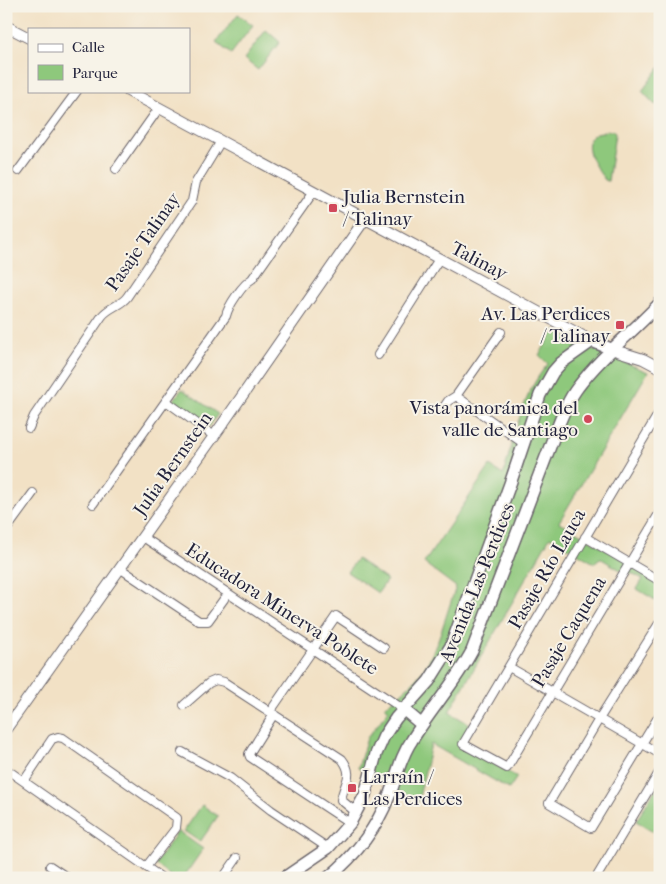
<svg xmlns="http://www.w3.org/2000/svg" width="666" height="884" font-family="'IM FELL French Canon',serif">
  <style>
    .green { fill: #8ec87c; stroke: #58755c }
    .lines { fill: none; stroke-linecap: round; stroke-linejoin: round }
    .street-casing { stroke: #6b656b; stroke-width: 10 }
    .secondary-casing { stroke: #6b656b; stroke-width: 12 }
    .primary-casing { stroke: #6b656b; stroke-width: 14 }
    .street { stroke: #fff; stroke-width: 8 }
    .secondary { stroke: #fff; stroke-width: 10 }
    .primary { stroke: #fff; stroke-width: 11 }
    .poi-dot { fill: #d1495b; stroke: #f7f3e8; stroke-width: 2 }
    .labels { text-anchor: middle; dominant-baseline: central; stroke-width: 4; stroke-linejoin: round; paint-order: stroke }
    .poi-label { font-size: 19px; fill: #22223b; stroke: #f7f3e8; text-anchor: start }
    .street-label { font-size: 19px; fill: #22223b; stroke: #f7f3e8 }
  </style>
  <rect width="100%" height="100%" fill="#f7f3e8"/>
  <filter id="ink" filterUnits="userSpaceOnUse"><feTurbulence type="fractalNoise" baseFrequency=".02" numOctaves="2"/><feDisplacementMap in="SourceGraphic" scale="10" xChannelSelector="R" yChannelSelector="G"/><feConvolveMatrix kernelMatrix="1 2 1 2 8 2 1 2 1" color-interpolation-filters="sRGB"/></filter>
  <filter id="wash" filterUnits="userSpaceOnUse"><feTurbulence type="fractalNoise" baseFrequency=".0096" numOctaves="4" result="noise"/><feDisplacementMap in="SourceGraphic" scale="20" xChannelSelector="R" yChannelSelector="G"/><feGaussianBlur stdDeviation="1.12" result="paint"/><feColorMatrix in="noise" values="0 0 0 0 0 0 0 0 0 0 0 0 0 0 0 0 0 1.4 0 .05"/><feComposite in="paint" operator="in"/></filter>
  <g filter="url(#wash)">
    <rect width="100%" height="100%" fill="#f2e1c5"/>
    <path class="green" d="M238,14L253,25L231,54L216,42Z
      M266,30L280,42L258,70L244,59Z
      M660,67V105L654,104L642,91Z
      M608,131H614L615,134L608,181H606C598,171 580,147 593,135C597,132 603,132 608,131Z
      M555,330L579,343L648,372L559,522L660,580V603L637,589L643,579L630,572L629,575L600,558L594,563L550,537L449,712L471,725L460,745L517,777L509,789L431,744L418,802L358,768L367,738L389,710L385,707C398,695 414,684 424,669C438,648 447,611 456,587L424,563L490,466L503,475C514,439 522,393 548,364L539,355Z
      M182,389L218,414L209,427L173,401Z
      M357,559L387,580L378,593L347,572Z
      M660,782V835L636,821Z
      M202,805L218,816L200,842L184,831Z
      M178,831L203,849L183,878H173L155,864Z"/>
  </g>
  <g filter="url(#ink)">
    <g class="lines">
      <g class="street-casing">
        <path id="street" d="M116,169L159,108
          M18,171L77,91
          M378,355L439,259
          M456,396L523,443
          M166,401L214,436
          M442,410L448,401L456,396L501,332
          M660,411L463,744L507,768L660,512
          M29,428L34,416L102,316C109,307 120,306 127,297L192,201L196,182L221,141
          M93,504L226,316C228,306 243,284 252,279L314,191
          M6,530L33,493
          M143,537L403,709
          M585,537L660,581
          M121,569L199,621H208L224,599
          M660,622L599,719L549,803L591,828L660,714
          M509,667L660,754
          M184,705L209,683L216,680L224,682L342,759C355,776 344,782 341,800L357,813
          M274,706L336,616L384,648
          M274,714L249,754L250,757L350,823
          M182,752L230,778L271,810L328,848
          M6,769L162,878
          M24,781L52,739L58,737L63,738L177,818L176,828L146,867
          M50,866L68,878
          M223,878L237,858
          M596,878L660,771"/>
      </g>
      <g class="secondary-casing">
        <path id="secondary" d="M6,26L29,38
          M128,91L592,341
          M611,349L643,359L660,368
          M6,729L224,422L365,219"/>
      </g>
      <g class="primary-casing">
        <path id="primary" d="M403,709L422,725
          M284,878L328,848L350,823L365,795L376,754L384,736L396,718L429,681L451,646L511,481L540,395L553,372L561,363L592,341L611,349
          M328,878C356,855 376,830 389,796C397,777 400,757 412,740C431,709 455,683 472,651L554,436C561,419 567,401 578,387C602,355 633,332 660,303"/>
      </g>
      <use href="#street" class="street"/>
      <use href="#secondary" class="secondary"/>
      <use href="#primary" class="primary"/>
    </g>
  </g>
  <g class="poi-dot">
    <rect x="328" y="203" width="10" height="10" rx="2.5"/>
    <rect x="615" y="320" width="10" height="10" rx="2.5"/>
    <circle cx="588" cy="419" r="5"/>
    <rect x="347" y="783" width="10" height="10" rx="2.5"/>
  </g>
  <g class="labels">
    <g class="poi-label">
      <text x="343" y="197">Julia Bernstein<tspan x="343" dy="22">/ Talinay</tspan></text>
      <text x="610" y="314" text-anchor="end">Av. Las Perdices<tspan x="610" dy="22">/ Talinay</tspan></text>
      <text x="578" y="408" text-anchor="end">Vista panorámica del<tspan x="578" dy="22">valle de Santiago</tspan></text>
      <text x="362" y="777">Larraín /<tspan x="362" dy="22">Las Perdices</tspan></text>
    </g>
    <g class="street-label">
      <text transform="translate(143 242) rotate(-55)">Pasaje Talinay</text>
      <text transform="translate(479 261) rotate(28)">Talinay</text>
      <text transform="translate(173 464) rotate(-55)">Julia Bernstein</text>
      <text transform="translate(547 569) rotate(-60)">Pasaje Río Lauca</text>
      <text transform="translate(477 583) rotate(-68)">Avenida Las Perdices</text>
      <text transform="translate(282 609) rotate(33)">Educadora Minerva Poblete</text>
      <text transform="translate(569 632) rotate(-59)">Pasaje Caquena</text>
    </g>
  </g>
  <rect width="666" height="884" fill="none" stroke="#f7f3e8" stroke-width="25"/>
  <rect x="28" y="28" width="162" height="65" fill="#f7f3e8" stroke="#a29fa3"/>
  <rect x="38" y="44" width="25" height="8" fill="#ffffff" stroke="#a29fa3"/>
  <text x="72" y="52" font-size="15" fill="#22223b">Calle</text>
  <rect x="38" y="65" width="25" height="15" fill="#8ec87c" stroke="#a29fa3"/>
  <text x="72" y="78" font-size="15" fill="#22223b">Parque</text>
</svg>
